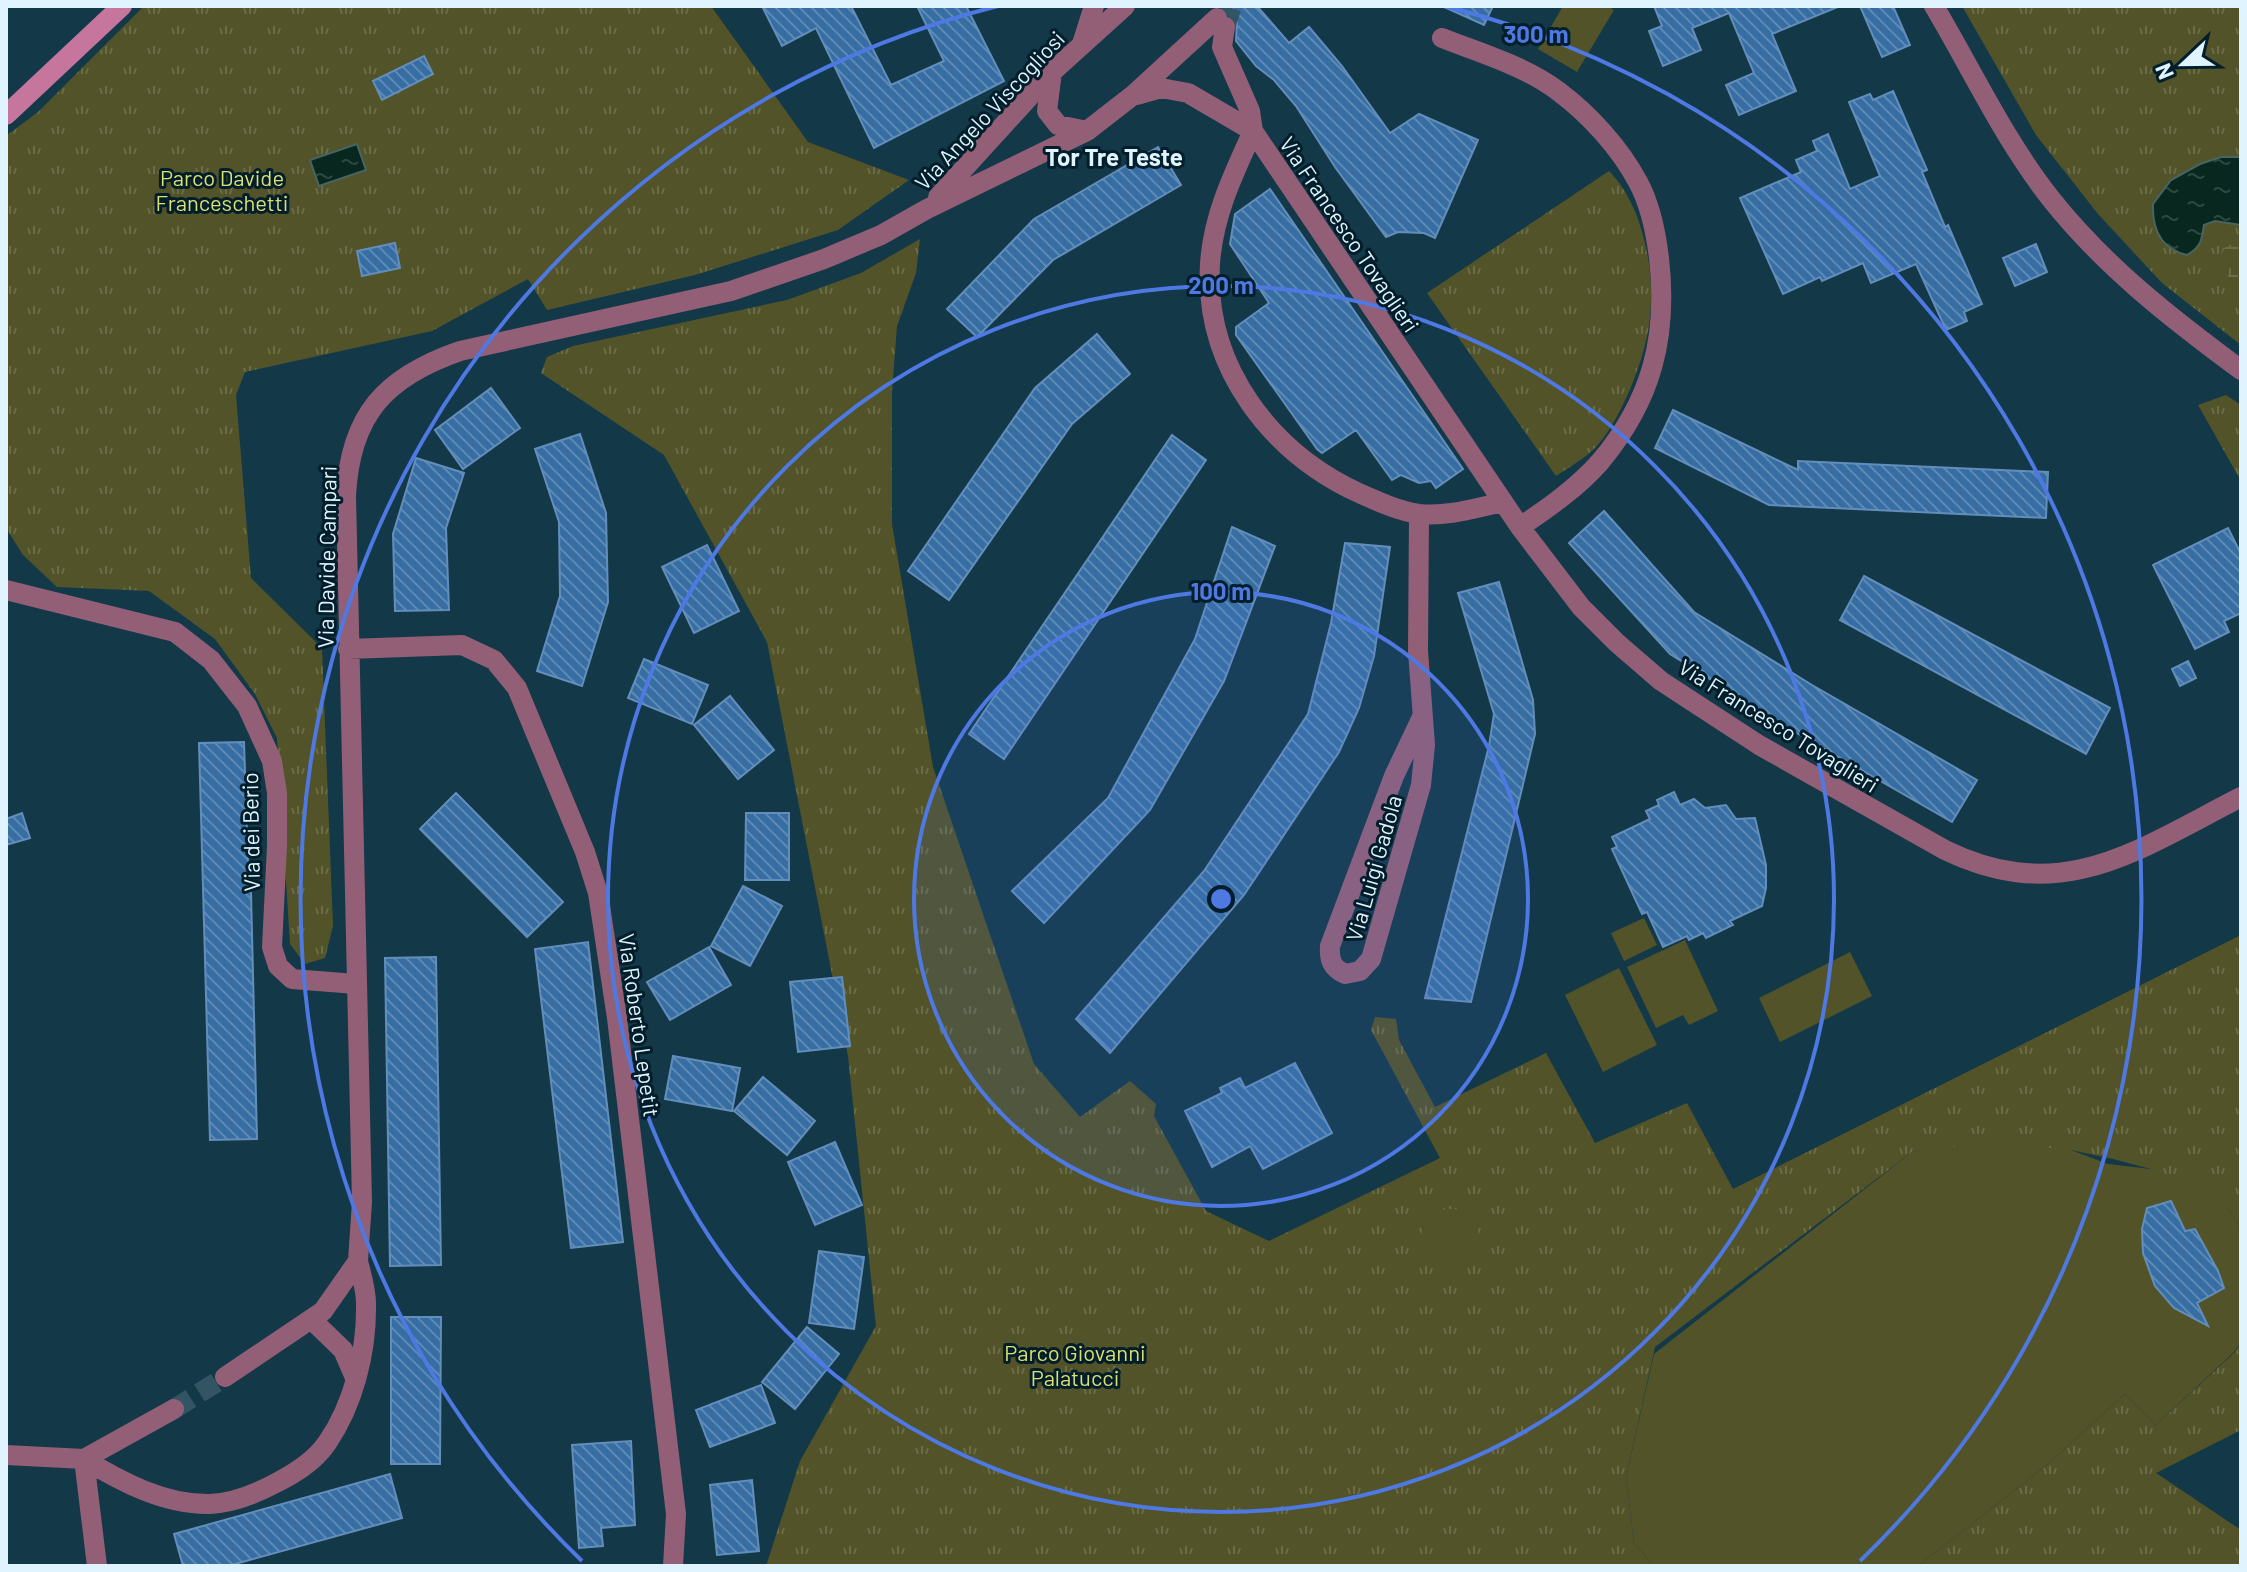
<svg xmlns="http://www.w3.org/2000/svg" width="2247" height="1572" font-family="Barlow,sans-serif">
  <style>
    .grass { fill: url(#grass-tufts) }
    .wetland { fill: url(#wetland-marsh) }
    .garden { fill: #525328 }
    .water { fill: url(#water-ripples); stroke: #496562; stroke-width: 2 }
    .building { fill: url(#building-back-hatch); stroke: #638ebc; stroke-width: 2 }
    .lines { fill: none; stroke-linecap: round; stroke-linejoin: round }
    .street-tunnel { stroke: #325463; stroke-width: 20; stroke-dasharray: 20 10; stroke-linecap: butt }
    .street { stroke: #925f77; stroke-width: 20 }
    .secondary { stroke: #c6769d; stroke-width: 20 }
    .ring { fill: none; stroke: #4e78e2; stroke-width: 4 }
    .labels { text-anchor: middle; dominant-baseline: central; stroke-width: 6; stroke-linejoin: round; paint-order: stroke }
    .street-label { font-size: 22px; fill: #e0f4ff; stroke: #021e2b }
    .park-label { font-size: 22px; fill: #dcdf71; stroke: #021e2b }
    .neighbourhood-label { font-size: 24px; font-weight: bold; fill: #e0f4ff; stroke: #021e2b }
    .centre { fill: #4e78e2; stroke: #021e2b; stroke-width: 4 }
    .ring-label { font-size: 24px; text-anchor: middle; font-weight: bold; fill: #4e78e2; stroke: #021e2b; stroke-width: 6; stroke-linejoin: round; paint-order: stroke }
  </style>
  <defs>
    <pattern id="grass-tufts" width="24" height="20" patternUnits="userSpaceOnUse" patternTransform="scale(2)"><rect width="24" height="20" fill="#525328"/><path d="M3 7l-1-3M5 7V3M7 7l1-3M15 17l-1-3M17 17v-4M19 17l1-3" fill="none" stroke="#6b6c48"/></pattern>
    <pattern id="wetland-marsh" width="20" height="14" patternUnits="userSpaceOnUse" patternTransform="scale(2)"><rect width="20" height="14" fill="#525328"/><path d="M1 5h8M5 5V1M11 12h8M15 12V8" fill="none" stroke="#6b6c48"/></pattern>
    <pattern id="water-ripples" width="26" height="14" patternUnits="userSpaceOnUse" patternTransform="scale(2)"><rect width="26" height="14" fill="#08281f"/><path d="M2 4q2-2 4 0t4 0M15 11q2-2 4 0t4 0" fill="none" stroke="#2c4841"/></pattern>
    <pattern id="building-back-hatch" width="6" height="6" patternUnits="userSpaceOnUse" patternTransform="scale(2)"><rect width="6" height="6" fill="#366da2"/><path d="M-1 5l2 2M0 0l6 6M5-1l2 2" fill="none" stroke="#5c8ab5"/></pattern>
  </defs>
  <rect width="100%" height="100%" fill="#133848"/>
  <path class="grass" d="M144,6H711L808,142L909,180L838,230L695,275L547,310L528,279L432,331L245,372L236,395L251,578L322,648L333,926L325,958L305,964L290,944L277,738L255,694L215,639L149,591L57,587L23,555L6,528V136L38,112Z
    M1962,6H2241V345L2162,283L2098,214L2036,135Z
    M1609,171C1643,205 1655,270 1650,317C1647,354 1622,419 1596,447C1585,458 1570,467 1556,476L1427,293Z
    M920,239L916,273L897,326L892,392V524L933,767L1034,1064L1080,1117L1130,1081L1156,1104L1154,1116L1206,1211L1269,1241L1440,1158L1371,1030L1375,1017L1396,1019L1399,1040L1435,1107L1546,1053L1595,1143L1687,1103L1733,1189L2241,935V1229L2229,1210L2151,1169L2113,1159L2071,1150L1912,1152L1655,1347L1626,1477L1634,1543L1654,1566H766L800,1461L876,1326L848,1056L767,642L664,455L541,373L547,357L573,346L787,300L861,273Z
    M2226,395L2241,405V481L2198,405Z
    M2241,1342V1430L2156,1473L2241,1530V1566H1918L2048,1464L2125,1394L2156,1425L2236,1351Z"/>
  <path class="wetland" d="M2241,241V295L2232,286L2220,256L2226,246Z"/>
  <path class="garden" d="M1563,6H1608L1614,10L1577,72L1538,49Z
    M1644,918L1657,945L1624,961L1611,933Z
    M1685,940L1718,1011L1689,1025L1683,1015L1656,1028L1627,967Z
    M1850,952L1872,996L1780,1042L1759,998Z
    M1619,968L1657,1045L1603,1072L1565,995Z
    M1992,1142L2071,1150L2108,1164L2151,1169L2198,1185L2229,1210L2241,1229V1342L2235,1351L2156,1425L2125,1394L2048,1464L1918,1566H1654L1634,1543L1626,1477L1654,1354L1912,1152Z
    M1421 1238a29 29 0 1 1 58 0a29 29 0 1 1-58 0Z"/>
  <path class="water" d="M357,144L366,170L319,186L310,160Z
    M2221,157H2241V225L2215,221L2204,225C2202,240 2201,247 2187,255C2161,249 2152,230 2153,204L2171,180L2200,164Z"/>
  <path class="building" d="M762,6H851L891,85L944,61L917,6H966L1004,81L874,148L816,28L782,46Z
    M1222,6H1257L1289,43L1309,27L1342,66L1390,133L1419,114L1478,140L1435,238L1424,233L1398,232L1386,237L1335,167L1296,106L1274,80L1256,66L1236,41L1237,22Z
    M1442,6H1493L1484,25Z
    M1654,6H1840L1772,34L1796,91L1739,115L1726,85L1754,73L1729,13L1692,28L1701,50L1663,66L1649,31L1662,26Z
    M1860,6H1893L1910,45L1882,57Z
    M424,56L433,74L382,100L373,81Z
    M1893,91L1927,170L1922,172L1945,227L1948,225L1982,304L1964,312L1967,321L1946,330L1916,264L1871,283L1863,263L1822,281L1820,277L1783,294L1740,198L1801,172L1796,160L1817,151L1813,141L1828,134L1850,189L1880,176L1849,102L1870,94L1873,100Z
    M1158,147L1181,185L1053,260L977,337L947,309L1034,219Z
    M1270,189L1463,469L1436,488L1431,481L1419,483L1401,475L1392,480L1356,430L1322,453L1317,449L1236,335V327L1269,303L1230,244L1235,214Z
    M395,243L400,268L362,276L357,251Z
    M2036,244L2047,272L2015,286L2003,258Z
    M1097,334L1130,374L1072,424L949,600L908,571L1035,388Z
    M491,388L520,428L463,469L435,430Z
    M1673,410L1798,470V461L2048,472L2046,518L1769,505L1655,448Z
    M580,434L606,513L608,602L582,686L537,671L560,596L559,522L535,449Z
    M1172,435L1206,460L1004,759L969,734Z
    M416,458L464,473L446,528L449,610L395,611L393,534Z
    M1604,511L1694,612L1812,685L1977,780L1952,822L1788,728L1670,654L1569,543Z
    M1232,527L1275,546L1224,681L1150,810L1044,923L1012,891L1108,798L1195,639Z
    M2228,528L2241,554V613L2224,621L2229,632L2195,649L2153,565Z
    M1345,543L1390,547L1374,656L1359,708L1339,752L1244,895L1110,1053L1076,1019L1204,871L1308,714L1331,623Z
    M707,545L739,611L694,633L662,567Z
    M1864,576L2110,708L2086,754L1840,620Z
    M1499,582L1533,700L1535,734L1471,1002L1425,998L1489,746L1494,714L1458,593Z
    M644,659L708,685L692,724L628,698Z
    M2188,661L2196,678L2180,686L2172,669Z
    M730,696L774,750L738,779L694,725Z
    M244,742L249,892H251L257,1139L210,1140L199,743Z
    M1674,792L1680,805L1694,799L1705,808L1726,805L1736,819L1755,818L1766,865V888L1762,906L1730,921L1733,925L1706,938L1703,933L1689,940L1687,936L1663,947L1647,912L1642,914L1612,849L1617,847L1612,837L1650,819L1646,811L1659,805L1657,800Z
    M456,793L563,902L527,937L420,829Z
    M22,813L30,838L6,845V819Z
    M746,813H789V880H745Z
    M743,886L782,906L750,966L711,946Z
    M588,942L623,1242L571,1248L535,949Z
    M709,947L731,985L670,1020L647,982Z
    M436,957L441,1265L390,1266L385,958Z
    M842,977L850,1046L798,1052L790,982Z
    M673,1056L740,1068L732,1111L665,1099Z
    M1295,1063L1332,1133L1263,1169L1250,1146L1212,1167L1185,1111L1222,1093L1220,1088L1240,1078L1245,1088Z
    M763,1077L815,1121L787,1155L734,1111Z
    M835,1142L862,1205L815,1225L788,1162Z
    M2171,1201L2185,1231L2195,1229L2218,1271L2224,1288L2197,1303L2208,1326L2174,1308L2155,1286L2143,1253L2142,1229L2147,1208Z
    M819,1251L864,1257L854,1329L809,1323Z
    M391,1317H441L440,1464H391Z
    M807,1327L839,1354L795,1409L762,1382Z
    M761,1385L775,1423L710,1447L696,1410Z
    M631,1441L635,1525L601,1528L603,1546L579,1548L572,1445Z
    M390,1474L402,1518L228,1566H183L174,1534Z
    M752,1480L759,1551L717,1555L710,1485Z"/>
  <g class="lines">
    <path class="street-tunnel" d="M1225,27L1232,6
      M174,1409L225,1377"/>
    <path class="street" d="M1934,6C1972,70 2005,141 2051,199C2105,267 2172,319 2241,370
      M1225,27L1222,47L1250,111L1253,131
      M1442,38C1480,53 1525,66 1558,91C1589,114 1620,148 1638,182C1650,204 1656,233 1659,258C1668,337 1652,400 1600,462C1577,488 1548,508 1520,527
      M1082,44L1094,6
      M1052,72L1047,111L1058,125L1087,131
      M1136,95L1161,88L1188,93L1253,131L1520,527L1581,607L1617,643L1661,681L1759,745L1945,850C2062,907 2137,850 2241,797
      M1253,131C1233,175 1213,216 1210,264C1204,367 1271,453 1361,494C1379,502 1399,511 1419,514C1447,517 1476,508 1503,502
      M938,197L1052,72L1125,6
      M1419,514L1418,651L1425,745L1421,785L1371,959L1360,971L1345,974C1332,968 1329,960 1330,946L1394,776L1422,717
      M6,590L175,632L211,660L247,706L272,761L277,793V846L272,947L278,966L292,979L356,984
      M348,649L462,645L494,660L517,688L585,852L598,893L617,1018L676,1514L673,1566
      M312,1320L343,1350L356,1380
      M225,1377L323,1311L358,1261L362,1202L346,496C350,415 385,377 460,351L731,291L824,259L881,235L927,209L1087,131L1132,96L1217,18
      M6,1455L84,1459L174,1409
      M84,1459C121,1482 165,1505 210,1504C231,1503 255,1494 274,1484C294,1474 314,1462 327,1443C354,1404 367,1350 366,1303C366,1289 361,1274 358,1261
      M84,1459L97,1566"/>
    <path class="secondary" d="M6,115L122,6"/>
  </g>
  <circle cx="1221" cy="899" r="307" fill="#4e78e2" fill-opacity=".12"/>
  <g class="ring">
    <circle cx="1221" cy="899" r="307"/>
    <circle cx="1221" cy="899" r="613"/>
    <path d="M582 1561A920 920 0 0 1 998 6M1444 6A920 920 0 0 1 1860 1561"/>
  </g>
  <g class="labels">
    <g class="street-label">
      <text transform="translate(989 110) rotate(-47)">Via Angelo Viscogliosi</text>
      <text transform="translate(1350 234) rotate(56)">Via Francesco Tovaglieri</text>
      <text transform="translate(326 557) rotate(-89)">Via Davide Campari</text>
      <text transform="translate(1779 725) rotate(32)">Via Francesco Tovaglieri</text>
      <text transform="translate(250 832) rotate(-91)">Via dei Berio</text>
      <text transform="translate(1373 868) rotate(-74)">Via Luigi Gadola</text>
      <text transform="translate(640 1025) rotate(82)">Via Roberto Lepetit</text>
    </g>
    <g class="park-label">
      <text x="222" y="177">Parco Davide<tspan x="222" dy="25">Franceschetti</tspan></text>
      <text x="1075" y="1352">Parco Giovanni<tspan x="1075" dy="25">Palatucci</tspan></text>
    </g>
    <g class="neighbourhood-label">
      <text x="1114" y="156">Tor Tre Teste</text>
    </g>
  </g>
  <circle cx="1221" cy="899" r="12" class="centre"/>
  <g class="ring-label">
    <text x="1536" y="43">300 m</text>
    <text x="1221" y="294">200 m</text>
    <text x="1221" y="600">100 m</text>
  </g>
  <rect width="2247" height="1572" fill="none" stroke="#e0f4ff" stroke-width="16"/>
  <g transform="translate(2183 64) rotate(248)" stroke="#021e2b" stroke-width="6" paint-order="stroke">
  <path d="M0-6L14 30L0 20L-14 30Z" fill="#e0f4ff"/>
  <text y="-12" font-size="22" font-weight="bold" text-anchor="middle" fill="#e0f4ff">N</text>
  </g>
</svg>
